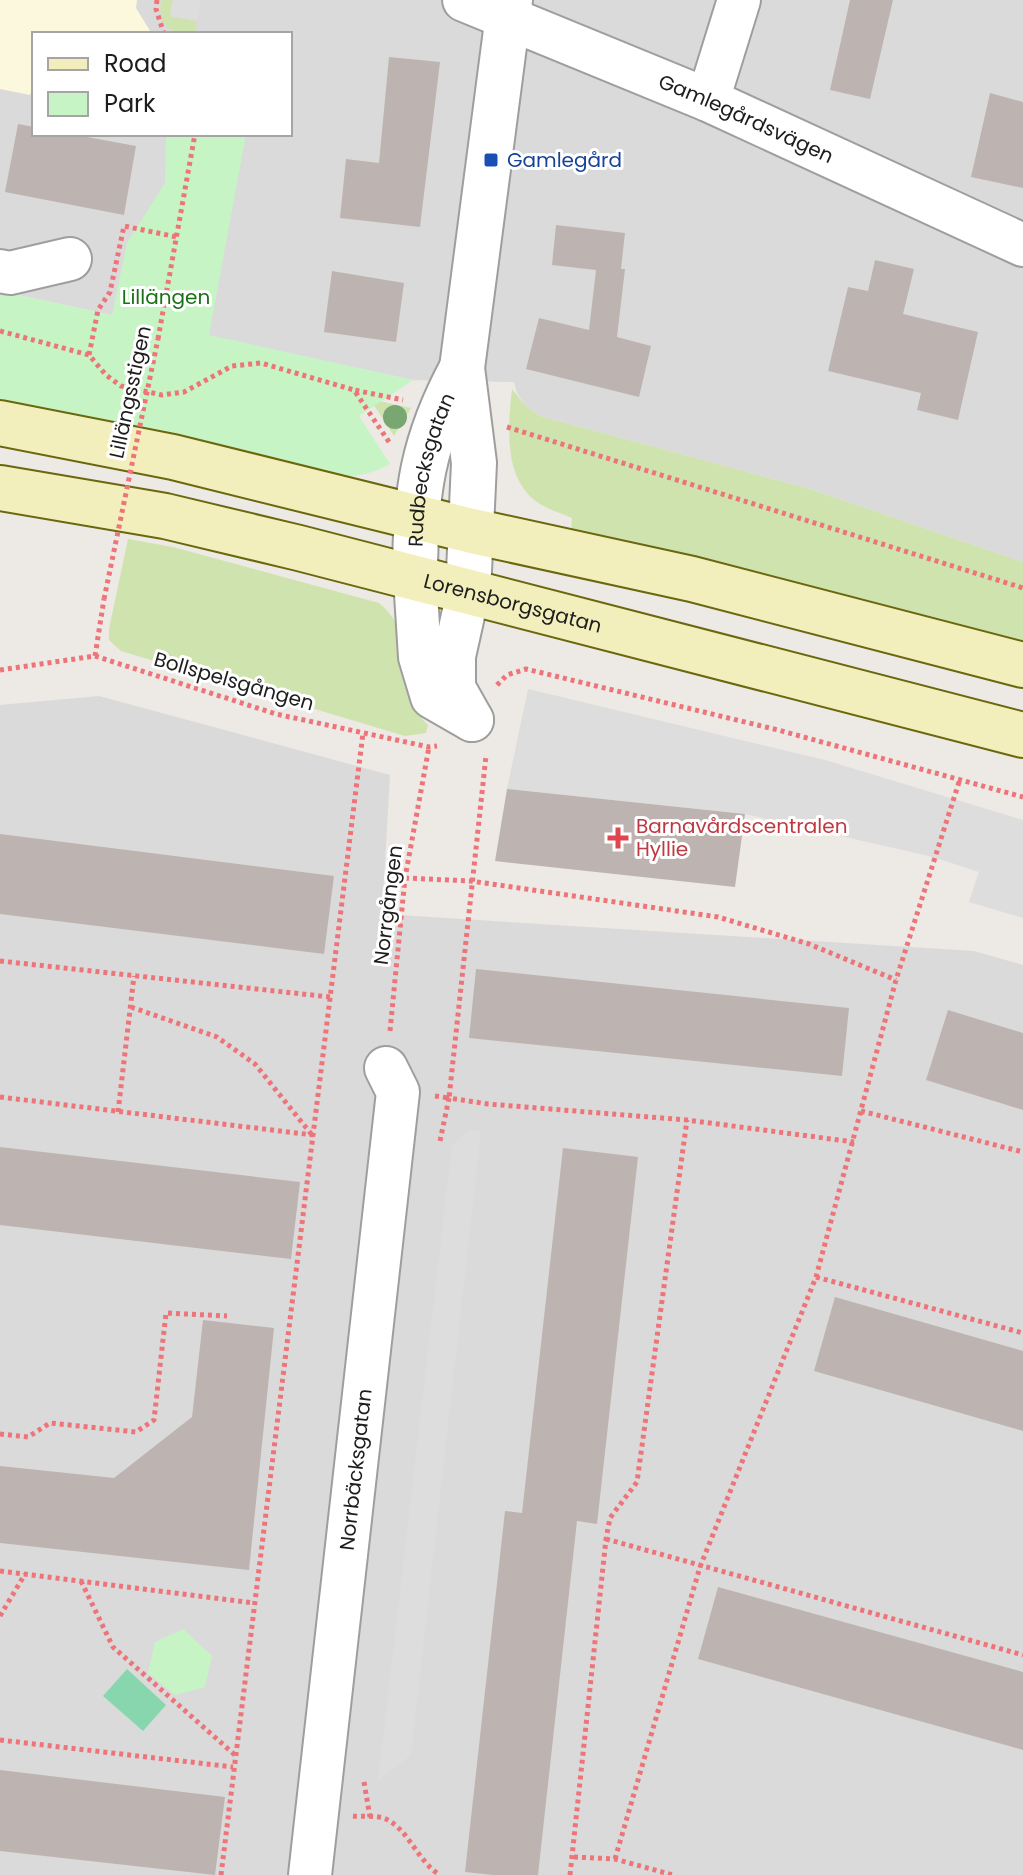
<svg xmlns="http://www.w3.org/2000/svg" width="1023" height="1875" font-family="Poppins,sans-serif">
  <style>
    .residential { fill: #dbdada; fill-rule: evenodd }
    .education { fill: #fcf8de }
    .grass { fill: #cfe3ae }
    .park { fill: #c7f4c4 }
    .pitch { fill: #88d6ae }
    .parking { fill: #ddd }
    .building { fill: #bdb4b1 }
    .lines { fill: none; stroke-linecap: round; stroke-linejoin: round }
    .minor-casing { stroke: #9e9e9e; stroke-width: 46 }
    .tertiary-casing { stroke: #9e9e9e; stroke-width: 48 }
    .secondary-casing { stroke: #6a670e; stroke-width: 48 }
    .path { stroke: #ed7579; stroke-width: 5; stroke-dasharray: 4 4; stroke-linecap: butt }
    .minor { stroke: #fff; stroke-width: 42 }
    .tertiary { stroke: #fff; stroke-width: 44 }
    .secondary { stroke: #f3efbc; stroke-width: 44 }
    .path-bridge { stroke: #ed7579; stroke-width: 5; stroke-dasharray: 4 4; stroke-linecap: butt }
    .tree { fill: #79a772 }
    .transit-dot { fill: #1a4fb4; stroke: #fff; stroke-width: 3 }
    .health-dot { fill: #e0444e; stroke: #fff; stroke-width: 3 }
    .labels { text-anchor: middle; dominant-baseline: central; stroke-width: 6; stroke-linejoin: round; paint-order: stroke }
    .street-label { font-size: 20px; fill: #1d1d1d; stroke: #fff }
    .transit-label { font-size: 20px; fill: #164399; stroke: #fff; text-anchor: start }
    .park-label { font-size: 20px; fill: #1a7115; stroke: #fff }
    .health-label { font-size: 20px; fill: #be3a42; stroke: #fff; text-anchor: start }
  </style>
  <rect width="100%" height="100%" fill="#ede9e4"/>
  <path class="residential" d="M0,0H1023V562L810,489L540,416L524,404L517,393L514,382L413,380L0,291ZM34,34H290V134H34Z
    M99,696L390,775L382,914L974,951L1023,965V1875H0V705Z"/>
  <path class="education" d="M0,0H137L136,8L152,34H34V85L30,95L0,89Z"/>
  <path class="grass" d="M161,0H173L170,16L197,21L196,31C171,38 157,25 161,0Z
    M512,389L524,404L540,416L810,489L1023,562V651L571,533L572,518C560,513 547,509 537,502C503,478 508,425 512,389Z
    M370,399L411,408L394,436Z
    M128,539L173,547L379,603C422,637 396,695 428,725L426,733L405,736L121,651L109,640V629Z"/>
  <path class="park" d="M166,134H246L209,335L413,380L359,416L390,464C370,474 356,478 334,475L0,407V291L112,315L127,243L165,183Z
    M183,1629L212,1656L205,1687L175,1695L148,1673L155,1642Z"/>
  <path class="pitch" d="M127,1669L166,1705L143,1731L103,1696Z"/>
  <path class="parking" d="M173,0H201L197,21L170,16Z
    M528,689L825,760L1023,820V918L969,902L979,872L933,857L745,814L507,789Z
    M468,1130L481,1131L411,1755L378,1781L452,1145Z"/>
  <path class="building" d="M850,0H893L870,99L830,90Z
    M389,57L440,62L420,227L340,218L346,159L379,163Z
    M990,93L1023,102V188L971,177Z
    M18,124L34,127V134H71L136,146L124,215L5,192Z
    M556,225L625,233L621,269H625L617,337L651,346L639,397L526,369L539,318L589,330L596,270L552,265Z
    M875,260L914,269L903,314L978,332L958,420L917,410L921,393L828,371L848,287L868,291Z
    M332,271L404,283L396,342L324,332Z
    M507,789L745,814L735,887L495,861Z
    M0,834L334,876L324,954L0,914Z
    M476,969L849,1008L842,1076L469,1038Z
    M948,1010L1023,1033V1110L926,1080Z
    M0,1147L300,1182L291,1259L0,1225Z
    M563,1148L638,1157L597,1524L577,1521L538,1875H493L465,1872L505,1511L522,1513Z
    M835,1297L1023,1351V1431L814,1371Z
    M203,1320L274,1328L249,1570L0,1543V1466L114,1478L192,1417Z
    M718,1587L1023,1672V1750L698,1659Z
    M0,1770L225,1797L215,1875L0,1851Z"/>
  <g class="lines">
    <g class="minor-casing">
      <g id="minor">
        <path id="s1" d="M464,0L708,100L1023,245"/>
        <path d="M708,100L739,0"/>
        <path d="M0,271L10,273L70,259"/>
        <path d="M415,578L420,657L432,697L472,720"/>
        <path d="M468,593L454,656V688L472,720"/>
        <path id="s2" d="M310,1875L398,1092L386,1068"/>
      </g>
    </g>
    <g class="tertiary-casing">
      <g id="tertiary">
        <path id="s3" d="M415,578C415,494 422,442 462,368"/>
        <path d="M468,593L474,463L462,368L510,0"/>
      </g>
    </g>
    <g class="secondary-casing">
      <g id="secondary">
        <path d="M0,423L173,457L472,531L692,579L1023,665"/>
        <path id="s4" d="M0,488L165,516L299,548L1023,735"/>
      </g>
    </g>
    <path class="path" d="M157,0L156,9L164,34
      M0,331L89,355L106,375L121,386L162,395L184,392L232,366L261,363L354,390
      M158,339L195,134
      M89,355L98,310L110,292L124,226L177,237
      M507,427L1023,588
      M389,442L354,390L403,400
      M95,656L104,599
      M0,670L95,656L276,714L429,747L437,746
      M497,685L507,675L526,669L778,730L1023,797
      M405,878L471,881L718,917L809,944L896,980
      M0,961L330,997
      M131,1007L217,1037L255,1064L312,1135
      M390,1031L405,878L429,747
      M435,1096L449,1098L486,756
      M0,1097L313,1135
      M861,1111L1023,1152
      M118,1112L134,976
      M440,1141L449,1098L488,1104L687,1120L854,1142
      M816,1277L1023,1333
      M0,1434L28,1437L50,1423L136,1432L154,1420L166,1313L227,1316
      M606,1539L1023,1655
      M0,1571L254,1603
      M81,1581L113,1647L235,1755
      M0,1616L25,1574
      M0,1740L233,1767
      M364,1782L370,1817
      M353,1816C363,1817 377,1815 386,1819C409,1830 418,1862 440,1875
      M574,1857L615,1859L673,1875
      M615,1859L700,1567L816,1277L896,980L960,779
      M221,1875L363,733
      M570,1875L606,1539L610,1518L637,1482L687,1120"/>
    <use href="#minor" class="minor"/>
    <use href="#tertiary" class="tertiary"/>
    <use href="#secondary" class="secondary"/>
    <path class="path-bridge" d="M104,599L158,339"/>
  </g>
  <circle class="tree" cx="395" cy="417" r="12"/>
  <rect class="transit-dot" x="483" y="152" width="16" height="16" rx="4"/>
  <path class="health-dot" d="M614 826h8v8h8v8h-8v8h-8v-8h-8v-8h8z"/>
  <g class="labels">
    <g class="street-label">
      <text stroke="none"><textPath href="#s1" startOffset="306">Gamlegårdsvägen</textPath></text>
      <text transform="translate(130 392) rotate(-78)">Lillängsstigen</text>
      <text stroke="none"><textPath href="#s3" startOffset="110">Rudbecksgatan</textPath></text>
      <text stroke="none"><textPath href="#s4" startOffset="526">Lorensborgsgatan</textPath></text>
      <text transform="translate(234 681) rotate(16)">Bollspelsgången</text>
      <text transform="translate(388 905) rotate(-83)">Norrgången</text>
      <text stroke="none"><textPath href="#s2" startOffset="408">Norrbäcksgatan</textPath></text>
    </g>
    <g class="transit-label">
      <text x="507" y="160">Gamlegård</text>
    </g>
    <g class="park-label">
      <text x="166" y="297">Lillängen</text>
    </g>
    <g class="health-label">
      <text x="636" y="826">Barnavårdscentralen<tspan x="636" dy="23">Hyllie</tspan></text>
    </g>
  </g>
  <rect x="32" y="32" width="260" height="104" fill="#ffffff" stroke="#a5a5a5" stroke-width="2"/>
  <rect x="48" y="58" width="40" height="12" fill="#f3efbc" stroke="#a5a5a5" stroke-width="2"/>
  <text x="104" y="72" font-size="24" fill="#1d1d1d">Road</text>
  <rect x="48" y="92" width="40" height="24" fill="#c7f4c4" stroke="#a5a5a5" stroke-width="2"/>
  <text x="104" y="112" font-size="24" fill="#1d1d1d">Park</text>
</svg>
